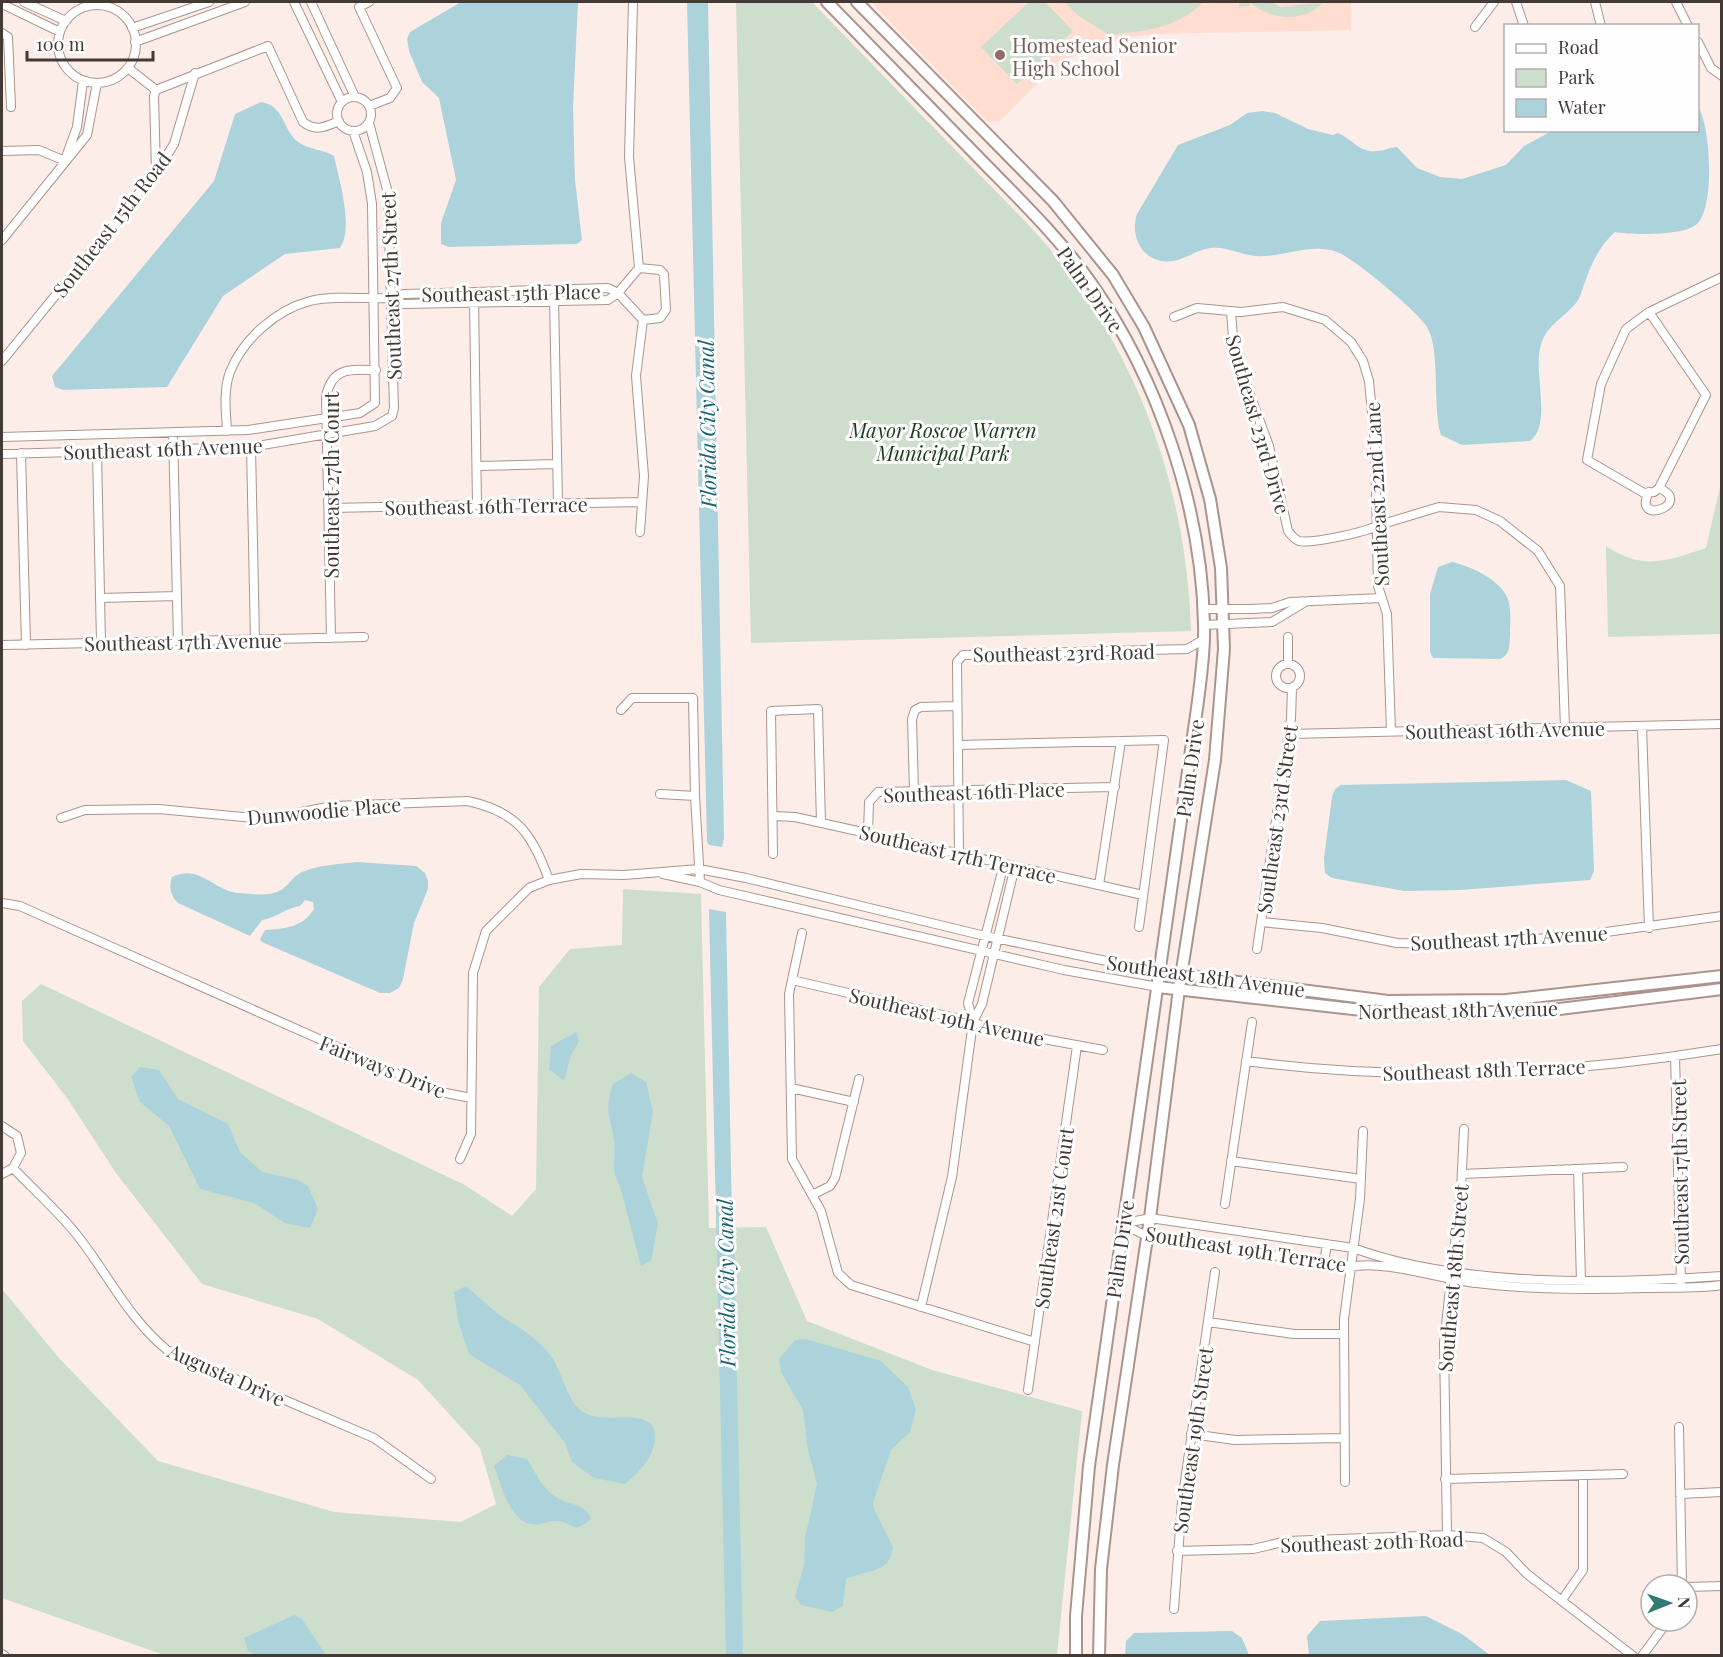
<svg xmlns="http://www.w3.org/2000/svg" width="1723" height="1657" font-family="'Playfair Display',serif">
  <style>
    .built { fill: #ffddd1 }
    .green { fill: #cddecc }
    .water { fill: #acd3db }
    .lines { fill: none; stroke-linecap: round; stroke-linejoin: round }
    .street-casing { stroke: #ac948c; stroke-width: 10 }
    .secondary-casing { stroke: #ac948c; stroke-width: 14 }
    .street { stroke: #fff; stroke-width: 8 }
    .secondary { stroke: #fff; stroke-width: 10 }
    .education-dot { fill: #8d6e63; stroke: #fefefe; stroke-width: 2 }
    .labels { text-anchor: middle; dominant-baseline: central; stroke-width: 6; stroke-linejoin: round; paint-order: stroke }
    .education-label { font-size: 20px; fill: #785e54; stroke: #fefefe; text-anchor: start }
    .street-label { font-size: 20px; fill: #433935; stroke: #fefefe }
    .park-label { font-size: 20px; font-style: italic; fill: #193c18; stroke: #fefefe }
    .water-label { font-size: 21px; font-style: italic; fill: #17626f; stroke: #fefefe }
  </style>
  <rect width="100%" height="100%" fill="#fdede8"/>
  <path class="built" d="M871,2H1351V30L1155,34L1101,41L1052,69L1000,121L988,122Z"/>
  <path class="green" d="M736,2H812C864,56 917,110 970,165C1001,197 1035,229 1063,265C1144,371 1187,497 1191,631L751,643Z
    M1029,2H1045L1073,31L1017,84L981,47Z
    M1064,2H1203C1178,29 1143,31 1109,35L1079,16Z
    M1239,2H1270L1281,7L1323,2C1305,24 1269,20 1250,2V6L1239,7Z
    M1721,483V634L1608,637L1606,546C1644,571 1666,561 1706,548Z
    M623,889L701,894L709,1228L766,1227L807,1321L932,1370L1082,1411L1057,1655L167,1656L2,1598V1289L59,1358L158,1461L334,1512L461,1522L496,1504L480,1448L418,1380L318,1319L202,1284L116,1173L67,1098L23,1041L22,1001L41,984L465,1185L512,1216L536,1189L539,987L570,949L622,945Z"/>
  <path class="water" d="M461,2H578L573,107L575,180L582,240L577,244L449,247L441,244V223L456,180L439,98L422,82L409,51L407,39L410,32Z
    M687,2H708L724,839L722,847L709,845L707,842Z
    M261,102C285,106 282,129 298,142C309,150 323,149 334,156C339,179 354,228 340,248L285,254L223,296L167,387L63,390L55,387L52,376L214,181L235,114Z
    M1698,107C1711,125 1715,208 1697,224C1685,236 1631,235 1615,232C1600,245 1592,262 1585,282C1582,289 1581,297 1576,303C1562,320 1545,325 1540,349C1534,376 1552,425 1530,441L1462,445L1441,435C1432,407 1441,350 1427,327C1418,312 1354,258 1337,252C1311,242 1282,258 1256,256C1241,255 1226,246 1211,248C1198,249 1186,259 1173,261C1144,265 1129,238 1137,214L1178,145L1230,125L1247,113L1263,111L1275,113L1308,129L1333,135L1338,133C1351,138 1361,154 1377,151C1384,151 1390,147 1397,147L1417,168L1440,177L1462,179L1506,165L1524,146L1552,131L1698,130Z
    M1452,562C1470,566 1499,579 1507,597C1512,608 1510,623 1510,635C1509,646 1511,654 1500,659L1433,658L1430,652V594L1438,567Z
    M1566,780L1591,791L1594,871L1590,880L1460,890L1404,891L1332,878L1325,873L1324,858L1332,797L1335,789L1341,785Z
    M357,862L416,866L425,873L428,881V889L414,923L403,979L399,988L390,993H380L262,942L260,939L265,930C285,929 303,927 314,909L313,902L305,900L300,906C286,908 276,918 262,920L250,936L178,903C170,895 169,887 172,877C200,863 214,892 240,893C253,894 269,897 281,890C289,885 293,876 302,872C318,865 339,864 357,862Z
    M709,909L726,912L732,1219L730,1239L734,1243L743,1656L726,1655Z
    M576,1032L579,1041L571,1055L564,1081L549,1069L551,1046Z
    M140,1067L159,1070L178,1099L228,1124L240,1152L262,1172L298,1180L308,1186L318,1209L310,1228L285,1223L254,1203L200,1189L169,1126L140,1102L131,1077Z
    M631,1073L646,1082L653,1111L642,1177L658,1224L651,1261L641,1266L620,1186C609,1169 617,1158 614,1140C610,1113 604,1112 613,1084Z
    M466,1286C478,1296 489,1307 501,1316C519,1328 538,1338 551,1356C562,1372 566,1396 579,1409C599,1428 647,1406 654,1430C660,1451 639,1473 625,1484L594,1478L572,1462L565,1443L520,1385L469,1354L458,1321L454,1292Z
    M806,1339L881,1361L908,1387L916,1410L910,1432L891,1450L873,1503L874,1509L893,1547C891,1574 865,1570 846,1579L843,1606L832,1612L801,1605L795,1597L804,1565L805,1538L817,1484L808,1450L803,1410L781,1372L779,1359L795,1340Z
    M507,1455L527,1459C535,1471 543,1490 556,1497C569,1506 585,1502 591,1519C572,1535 575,1523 558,1521C549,1520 539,1526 530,1524C509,1519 501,1484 494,1466Z
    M294,1615L302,1619L326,1655H256L248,1651L244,1638Z
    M1426,1616L1462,1634L1490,1655H1309L1307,1636L1320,1621Z
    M1232,1631L1242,1638L1249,1655H1125L1126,1641L1134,1633Z"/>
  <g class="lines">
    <g class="street-casing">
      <path id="street" d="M24,2L66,21
        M294,2L342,102
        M311,2L355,97
        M369,2L359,7L397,88L390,98L369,106
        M633,2L629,157L639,268
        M1516,2L1524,26
        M1595,2L1601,26
        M1676,2L1688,26
        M2,4L60,32
        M58 44a39 39 0 1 1 78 0a39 39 0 1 1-78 0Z
        M1475,27L1494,2
        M132,28L209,2
        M2,33L8,37L11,107
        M135,42L245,2
        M1698,42L1711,68L1722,76
        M128,68L156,90
        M337 114a17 17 0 1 1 34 0a17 17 0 1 1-34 0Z
        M2,151L39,150L65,161
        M66,157L77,127L83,81
        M156,171L154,96L156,90L268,46L303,122C316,132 325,127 339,121
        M2,240L87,135L97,83
        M639,268L660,270L664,274L666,310L660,318L643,320L618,293Z
        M554,297L558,504
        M474,299L477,505
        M1231,311L1234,351L1269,446L1288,531C1291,535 1294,539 1299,541C1311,544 1366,532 1376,526L1439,507L1476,510L1500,521L1538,551L1560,586L1565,728
        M1649,312L1706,395L1659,488L1654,492L1644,493L1587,460L1601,384L1626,329Z
        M1649,312L1722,277
        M1174,317L1197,308L1241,312L1283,307L1325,320L1351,342L1363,361L1369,381L1375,444L1378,586L1387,614L1391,731
        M2,361L156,172L174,144L195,73
        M227,431C226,412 223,391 230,372C243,339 276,310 310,301C330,295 370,299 392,298L404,294L608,288L618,293L608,300L403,304L392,298
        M173,433L178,641
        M2,437L248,430L360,413L375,403L372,204L367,172L353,131
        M251,447L255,640
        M97,451L101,643
        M21,453L26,645
        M2,454L251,447L375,426L392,416L394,408L388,193L369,123
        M477,466L557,464
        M1649,492C1631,527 1695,504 1659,488
        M329,508L642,502
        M640,532L644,476L636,376L643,320
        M100,598L177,596
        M1203,609H1251L1272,608L1290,602L1382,598
        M1204,625L1272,622L1305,602
        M1288,637V664
        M331,638L326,396C333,366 350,370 376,370
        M2,645L364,637
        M1276 676a12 12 0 1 1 24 0a12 12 0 1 1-24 0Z
        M621,710L632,698H693L695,796L700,882
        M1642,727L1649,928
        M1289,734L1722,724
        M958,745L1164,740L1139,927
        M914,791L912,719L915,710L921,707L957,706
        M660,794L695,796
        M773,816L795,817L1143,895
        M61,818L85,810L159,809L265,819L333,806L468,801C518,812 532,834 549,880
        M868,833L869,802L878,792L1115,787
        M773,854L771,711L818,709L821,823
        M959,854L957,662L963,655L1187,649L1203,640
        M663,874L700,882L719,890L1064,970L1158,987
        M1099,885L1121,741
        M2,903L20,906L436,1091L471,1098
        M1261,922L1322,928L1397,943L1441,944L1570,937L1722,916
        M802,933L789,994L792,1159L821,1211L838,1273L851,1285L1035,1342
        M1257,949L1291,719L1292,688
        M792,980L973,1022L990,1029L1103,1050
        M973,1022L968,1003L1004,864
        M1675,1056L1681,1283
        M1246,1061C1407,1082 1562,1075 1722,1049
        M791,1088L854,1102
        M2,1126L17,1136L21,1153L13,1168L2,1174
        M460,1159L471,1134L473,973L486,931L529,888L549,880L581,874L624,875L699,869L746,878L985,936L1160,972
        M1231,1161L1361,1179
        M13,1168C34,1190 58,1211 77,1235C108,1274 128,1318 167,1350L374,1438L431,1479
        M1578,1169L1581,1282
        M1462,1174L1623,1167
        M812,1195L830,1186L835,1178L859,1079
        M1225,1204L1252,1022
        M1122,1224L1147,1236L1350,1267C1382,1259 1440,1279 1476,1283C1532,1290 1587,1290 1644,1288C1670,1287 1696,1289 1722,1285
        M1122,1224L1150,1218L1353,1248C1460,1287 1608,1284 1722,1276
        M1324,1263L1327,1244
        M921,1307L952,1177L973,1022L982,1004L1015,866
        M1208,1322L1294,1334H1344
        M1028,1390L1077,1046
        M1679,1427L1682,1585
        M1191,1434L1235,1440L1344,1438
        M1445,1479L1623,1474
        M1345,1482L1344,1319L1360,1199L1363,1131
        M1680,1494L1722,1492
        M1447,1535L1444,1343L1461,1190L1464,1129
        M1177,1551L1253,1549L1287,1541L1447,1535L1483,1538L1506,1552L1527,1574L1633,1656
        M1687,1587L1722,1586
        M1562,1600L1583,1570V1475
        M1174,1609L1182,1502L1215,1272
        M2,1654L5,1656
        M1642,1656L1668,1621"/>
    </g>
    <g class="secondary-casing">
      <path id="secondary" d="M827,2C878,54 928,106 979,158C1018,198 1059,237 1091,283C1158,378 1202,508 1204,624C1205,650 1201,676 1198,701L1089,1466L1076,1616V1656
        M857,2L1053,201L1113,275L1144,327L1189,425L1210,499L1221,568L1224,649L1215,760L1179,989L1150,1218L1113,1465L1101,1569L1099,1656
        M1160,972L1388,1001L1506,1000L1722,976
        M1158,987L1397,1014L1543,1011L1722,989"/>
    </g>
    <use href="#street" class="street"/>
    <use href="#secondary" class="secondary"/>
  </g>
  <circle class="education-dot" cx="1000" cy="55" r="6"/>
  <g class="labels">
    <g class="education-label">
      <text x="1012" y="44">Homestead Senior<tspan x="1012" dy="23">High School</tspan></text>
    </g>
    <g class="street-label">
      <text transform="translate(111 224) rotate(-52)">Southeast 15th Road</text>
      <text transform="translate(390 286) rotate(-92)">Southeast 27th Street</text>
      <text transform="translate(1091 289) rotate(55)">Palm Drive</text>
      <text transform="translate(511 292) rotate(-1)">Southeast 15th Place</text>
      <text transform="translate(1259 424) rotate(74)">Southeast 23rd Drive</text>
      <text transform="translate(163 448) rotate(-2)">Southeast 16th Avenue</text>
      <text transform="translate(330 485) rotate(-90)">Southeast 27th Court</text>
      <text transform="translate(1376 494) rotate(-93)">Southeast 22nd Lane</text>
      <text transform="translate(486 505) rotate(-1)">Southeast 16th Terrace</text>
      <text transform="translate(183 641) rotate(-1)">Southeast 17th Avenue</text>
      <text transform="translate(1064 652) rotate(-1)">Southeast 23rd Road</text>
      <text transform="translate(1505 729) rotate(-1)">Southeast 16th Avenue</text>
      <text transform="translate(1189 768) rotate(-82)">Palm Drive</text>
      <text transform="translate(974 791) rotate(-2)">Southeast 16th Place</text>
      <text transform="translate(324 810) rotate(-5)">Dunwoodie Place</text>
      <text transform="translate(1276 819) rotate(-82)">Southeast 23rd Street</text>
      <text transform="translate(958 853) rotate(13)">Southeast 17th Terrace</text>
      <text transform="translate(1509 937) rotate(-3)">Southeast 17th Avenue</text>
      <text transform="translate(1206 975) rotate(8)">Southeast 18th Avenue</text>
      <text transform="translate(1458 1009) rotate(-1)">Northeast 18th Avenue</text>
      <text transform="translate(947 1016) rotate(13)">Southeast 19th Avenue</text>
      <text transform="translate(383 1066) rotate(22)">Fairways Drive</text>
      <text transform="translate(1484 1069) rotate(-2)">Southeast 18th Terrace</text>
      <text transform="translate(1679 1172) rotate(-91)">Southeast 17th Street</text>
      <text transform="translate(1053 1218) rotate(-82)">Southeast 21st Court</text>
      <text transform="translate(1246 1248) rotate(9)">Southeast 19th Terrace</text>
      <text transform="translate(1119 1249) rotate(-82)">Palm Drive</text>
      <text transform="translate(1452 1278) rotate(-85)">Southeast 18th Street</text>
      <text transform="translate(227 1374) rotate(24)">Augusta Drive</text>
      <text transform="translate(1192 1440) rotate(-82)">Southeast 19th Street</text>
      <text transform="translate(1372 1541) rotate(-2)">Southeast 20th Road</text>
    </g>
    <g class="park-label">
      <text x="943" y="429">Mayor Roscoe Warren<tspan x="943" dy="23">Municipal Park</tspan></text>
    </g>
    <g class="water-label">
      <text transform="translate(706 424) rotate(-91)">Florida City Canal</text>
      <text transform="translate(725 1283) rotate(-91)">Florida City Canal</text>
    </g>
  </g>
  <rect width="1723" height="1657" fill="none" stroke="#433935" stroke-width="6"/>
  <rect x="1504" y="24" width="195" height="108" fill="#fefefe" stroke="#b3afae" stroke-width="1.5"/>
  <rect x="1516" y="44" width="30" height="9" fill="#ffffff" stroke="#b3afae" stroke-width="1.5"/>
  <text x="1558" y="54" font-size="18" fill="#433935">Road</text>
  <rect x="1516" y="69" width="30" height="18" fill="#cddecc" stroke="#b3afae" stroke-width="1.5"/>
  <text x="1558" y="84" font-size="18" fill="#433935">Park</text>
  <rect x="1516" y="99" width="30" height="18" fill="#acd3db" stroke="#b3afae" stroke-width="1.5"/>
  <text x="1558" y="114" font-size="18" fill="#433935">Water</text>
  <g transform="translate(1669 1603) rotate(89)"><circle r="28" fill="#fefefe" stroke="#b3afae" stroke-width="1.5"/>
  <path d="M0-4.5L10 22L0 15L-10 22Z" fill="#327a73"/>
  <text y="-9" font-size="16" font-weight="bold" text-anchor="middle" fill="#433935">N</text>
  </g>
  <path d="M27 51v9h126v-9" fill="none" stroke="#433935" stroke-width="3"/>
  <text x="36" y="51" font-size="18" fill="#433935" stroke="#fefefe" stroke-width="4.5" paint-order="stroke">100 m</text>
</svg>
